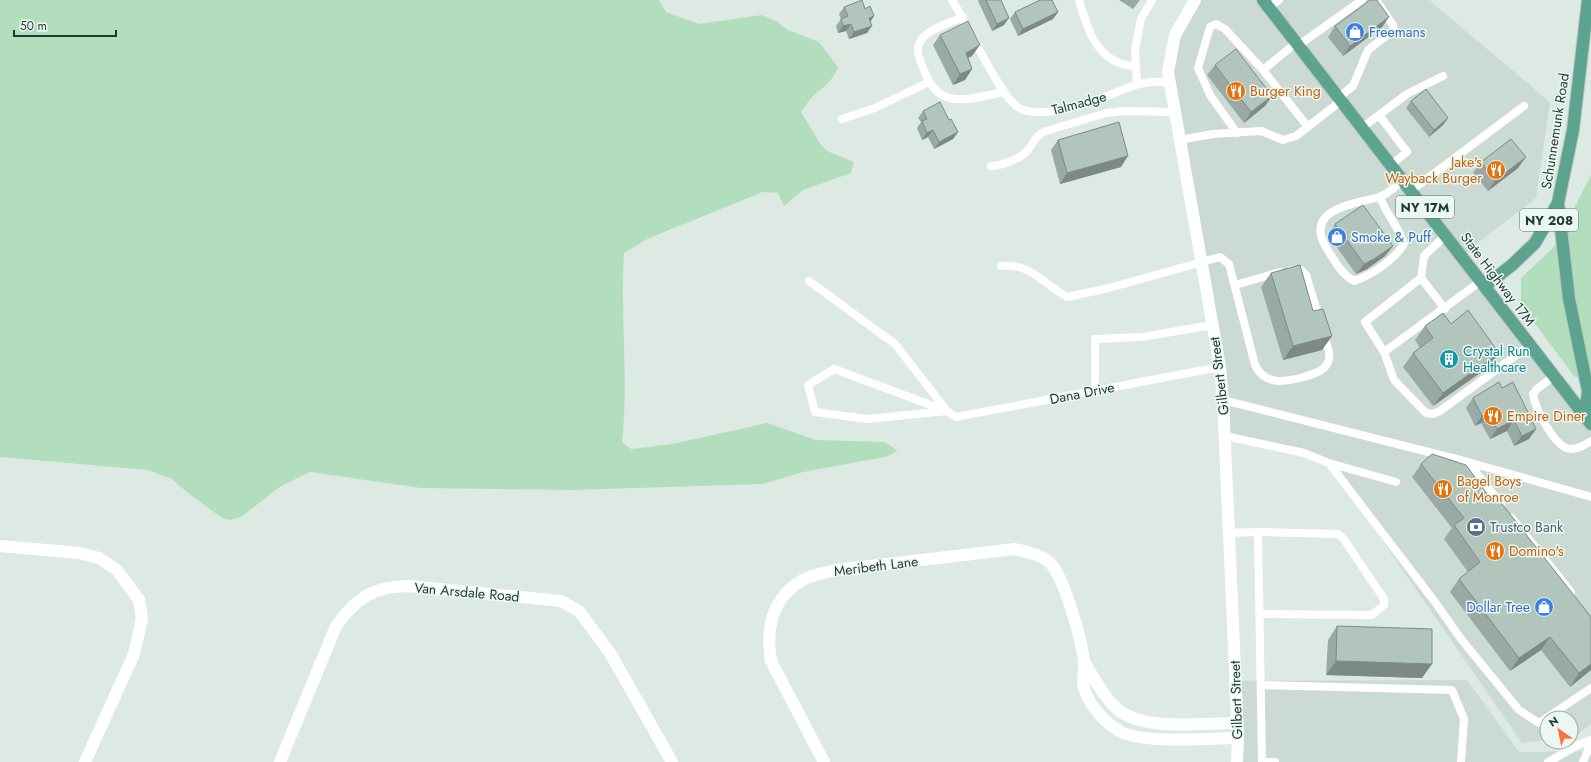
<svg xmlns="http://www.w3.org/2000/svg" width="1591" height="762" font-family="Jost,sans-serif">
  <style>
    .built { fill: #cbdad3 }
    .green { fill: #b3debe }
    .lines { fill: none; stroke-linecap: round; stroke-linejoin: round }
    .primary-casing { stroke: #bbc4c2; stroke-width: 14 }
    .service { stroke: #fff; stroke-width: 8 }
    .minor { stroke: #fff; stroke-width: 12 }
    .tertiary { stroke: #fff; stroke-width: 12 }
    .primary { stroke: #5da490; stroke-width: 12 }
    .wall { fill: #99a9a3 }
    .shaded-wall { fill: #7d8a84 }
    .building { fill: #b2c5bd; stroke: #7d8a84 }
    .labels { text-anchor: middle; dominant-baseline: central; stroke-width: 3; stroke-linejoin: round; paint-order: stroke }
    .shield { fill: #edf7f2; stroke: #5b736c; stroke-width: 1 }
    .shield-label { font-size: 13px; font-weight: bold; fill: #1d3a32 }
    .shop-label { font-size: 14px; fill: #366cbe; stroke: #edf7f2; text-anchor: start }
    .food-label { font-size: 14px; fill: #c56008; stroke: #edf7f2; text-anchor: start }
    .street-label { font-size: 14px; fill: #1d3a32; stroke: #edf7f2 }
    .culture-label { font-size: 14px; fill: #0d838f; stroke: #edf7f2; text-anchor: start }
    .service-label { font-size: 14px; fill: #4e5e75; stroke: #edf7f2; text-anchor: start }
  </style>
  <rect width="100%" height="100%" fill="#ddeae4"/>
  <path class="built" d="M1195,0H1429L1550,102L1536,198L1462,255L1591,424V724L1576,736L1571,737V718H1547V740L1522,743L1329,463L1225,436L1170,58Z
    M1467,680L1519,752L1591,751V762H1237L1235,681Z"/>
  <path class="green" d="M0,0H659L666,12L699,24L761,15L776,21L788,30L819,42L838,67C833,81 824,87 813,96C808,101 805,107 801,112L819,142L827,151L854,162L851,173L803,190L784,206L778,193L763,192L647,239L624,253C620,316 629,379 622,442L631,449L672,444L767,423L816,440L885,442L898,451L885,457L803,472L763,484L574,490L421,488L310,472L281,486L241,517L229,520L222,518L188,493L172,479L148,470L0,457Z
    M1591,175V384L1574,376L1521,305V278L1555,246Z"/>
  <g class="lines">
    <g class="primary-casing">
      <path id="primary" d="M1263,0L1591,424
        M1558,203L1569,299L1588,391L1585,416
        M1485,286L1512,265L1535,243L1558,203L1573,130L1588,0"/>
    </g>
    <path class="service" d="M952,0C966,22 1001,98 1019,108C1040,119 1082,105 1102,98C1125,89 1144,78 1169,83
      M1079,0C1086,23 1092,49 1115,61C1121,65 1129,65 1136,67
      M1269,7L1279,0
      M963,17C948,24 916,31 918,52C919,59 923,67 925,73C928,81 935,92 944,96C962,104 986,95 1004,92
      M1297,42L1263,70L1308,127
      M1299,45L1362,0
      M1137,84L1135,50L1141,19L1152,0
      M1339,97L1353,86L1368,50L1394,30L1393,25L1376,0
      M1379,115L1407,152L1392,164
      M842,119L875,108L929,82
      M1363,127L1407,94L1443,76
      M1237,133L1210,95L1198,68L1210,27L1216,24L1225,29L1263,70
      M1179,140L1213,134L1261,131L1283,140L1296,136L1342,100
      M991,166C1001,166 1020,159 1027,151C1034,144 1032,139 1043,132L1106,113L1124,111L1174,112
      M1412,190L1524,106
      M1380,197C1386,214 1399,227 1404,244C1394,260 1372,275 1354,281C1341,274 1335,261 1327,249C1302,209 1354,204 1379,197C1387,195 1397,185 1404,180
      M1001,266C1028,262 1044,284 1067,297L1109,288L1220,257L1229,264L1255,365C1265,386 1285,382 1304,377C1312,374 1323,372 1327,364C1333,355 1326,343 1323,334
      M1291,270H1301L1306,275L1320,321
      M1421,278L1424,256L1446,235
      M809,281L895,344L947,411L956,417L1220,367
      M1235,285L1280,272
      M1445,309L1421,278L1365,322L1384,352L1481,281
      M1384,352L1394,380L1426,413L1433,414L1440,411L1530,345
      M834,369L947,411L867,419L815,412L808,385Z
      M1554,376L1537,389L1533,394C1535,408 1555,449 1571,449C1578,449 1585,445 1591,441
      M1095,391V339L1142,337L1212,325
      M1223,400L1468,462L1591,497
      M1225,436L1304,453L1329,463L1435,602L1461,639L1519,710L1539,723L1591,688
      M1468,462L1501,504
      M1329,463L1396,482
      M1512,518L1571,592
      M1258,532L1338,534L1343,538L1384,599V605L1372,615L1260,614
      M1228,533L1258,532L1262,762
      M1261,685L1452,690L1464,719L1461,762
      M1262,762H1275
      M1548,762L1580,744L1591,740
      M1583,762L1591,743"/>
    <path class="minor" d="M0,546L80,553L99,558L117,570L139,600L142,619L134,654L85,762
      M1084,662C1094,677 1102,695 1115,707C1140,732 1203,723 1237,723
      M280,762L336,626C356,598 374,586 409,586L561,601L579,611L610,653L672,762
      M824,762L771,661C766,631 771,601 798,583C808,575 824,573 836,570L1015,549C1027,552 1039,554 1049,562C1065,577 1081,639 1084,661C1085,670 1082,680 1084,688C1089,706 1107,725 1123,733C1151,744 1207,738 1238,738"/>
    <path class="tertiary" d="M1195,0L1175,35L1168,72L1220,367L1223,400L1238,738L1237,762"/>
    <use href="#primary" class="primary"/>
  </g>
  <path class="wall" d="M979,0H1001L1004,25L992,31L978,1Z
    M1119,0H1140L1133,9Z
    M844,7L865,9L874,16L870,22L867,33L849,39L846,31L838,33L836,26L841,19L839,14Z
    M1015,12H1058L1053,19L1018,36L1010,19Z
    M1389,17L1382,27L1343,56L1328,37L1335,26Z
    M940,35L972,56L968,58L972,69L965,80L953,85L933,45Z
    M1215,65L1272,96L1265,106L1244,123L1207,75Z
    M1411,101L1448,118L1443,125L1429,137L1406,108Z
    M923,111L949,120L958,132L953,139L934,149L928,137L922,140L917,128L921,122L918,118Z
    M1058,140L1121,167L1060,184L1051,150Z
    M1481,162L1518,168L1488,191L1473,173Z
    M1335,224L1393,246L1385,256L1367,269L1356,274L1328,235Z
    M1271,273L1313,311L1332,336L1322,350L1283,360L1261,287Z
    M1451,324L1499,353L1490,366L1433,406L1403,367L1413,353L1420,348L1415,340L1425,326Z
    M1502,388L1536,429L1529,439L1514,446L1507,431L1490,439L1481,423L1475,426L1466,408L1473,398Z
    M1421,464L1490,498L1591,617V670L1570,687L1541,650L1510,671L1450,592L1459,579L1468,572L1444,539L1452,528L1412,477Z
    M1337,626L1422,678L1326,675L1328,640Z"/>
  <path class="shaded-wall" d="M1058,12L1053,19L1018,36L1023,29Z
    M874,16L869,24V18Z
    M1389,17L1382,27L1343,56L1350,46Z
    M1009,18L1004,25L992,31L997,24Z
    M851,24L846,31L838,33L843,26Z
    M872,26L867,33L849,39L854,32Z
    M980,45L972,56L958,63L966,53Z
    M972,69L965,80L953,85L960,74Z
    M1272,96L1265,106L1244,123L1251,112Z
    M1448,118L1443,125L1429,137L1434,130Z
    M933,130L928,137L922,140L927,133Z
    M958,132L953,139L934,149L939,142Z
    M1128,156L1121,167L1060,184L1067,173Z
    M1526,157L1518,168L1488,191L1495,181Z
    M1393,246L1385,256L1367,269L1356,274L1364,264Z
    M1332,336L1322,350L1283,360L1293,346Z
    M1499,353L1490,366L1433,406L1443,393Z
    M1488,413L1481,423L1475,426L1482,416Z
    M1514,420L1507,431L1490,439L1497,429Z
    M1536,429L1529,439L1514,446L1522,436Z
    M1550,637L1541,650L1510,671L1519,658Z
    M1336,661L1432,664L1422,678L1326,675Z
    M1591,664V670L1570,687L1579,673Z"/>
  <path class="building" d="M862,0L865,9L870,6L874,16L869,18L872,26L854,32L851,24L843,26L841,19L848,16L844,7Z
    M986,0H1001L1009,18L997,24Z
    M1040,0H1052L1058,12L1023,29L1015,12Z
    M1370,0H1377L1389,17L1350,46L1335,26Z
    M968,21L980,45L966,53L972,69L960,74L940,35Z
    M1236,49L1272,96L1251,112L1215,65Z
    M1426,89L1448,118L1434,130L1411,101Z
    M940,102L949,120L951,119L958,132L939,142L933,130L927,133L922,121L927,119L923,111Z
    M1119,122L1128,156L1067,173L1058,140Z
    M1511,139L1526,157L1495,181L1481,162Z
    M1363,205L1393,246L1374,259L1364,264L1335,224Z
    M1300,265L1313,311L1323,309L1332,336L1293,346L1271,273Z
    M1468,310L1499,353L1443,393L1413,353L1433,338L1425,326L1443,313L1451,324Z
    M1499,382L1502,388L1513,382L1536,429L1522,436L1514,420L1497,429L1488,413L1482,416L1473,398Z
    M1432,454L1466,465L1490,498L1495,495L1591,617V664L1579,673L1550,637L1519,658L1459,579L1480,562L1454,525L1464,518L1421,464Z
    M1337,626L1432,629V664L1336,661Z"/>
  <defs>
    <g id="shop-disc" transform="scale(1)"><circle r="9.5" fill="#3f7fe0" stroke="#edf7f2"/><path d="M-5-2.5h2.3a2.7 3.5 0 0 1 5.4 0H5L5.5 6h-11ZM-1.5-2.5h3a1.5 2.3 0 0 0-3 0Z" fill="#fff"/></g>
    <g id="restaurant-disc" transform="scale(1)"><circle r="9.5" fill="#e8710a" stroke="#edf7f2"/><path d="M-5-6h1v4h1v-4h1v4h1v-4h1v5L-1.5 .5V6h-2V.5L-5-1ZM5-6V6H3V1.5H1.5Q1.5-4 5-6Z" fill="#fff"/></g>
    <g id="building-disc" transform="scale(1)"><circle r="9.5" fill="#0f9aa8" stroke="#edf7f2"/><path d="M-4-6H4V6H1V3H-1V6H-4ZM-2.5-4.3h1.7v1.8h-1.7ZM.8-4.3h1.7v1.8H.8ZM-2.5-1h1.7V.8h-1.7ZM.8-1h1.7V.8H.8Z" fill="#fff"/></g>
    <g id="bank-disc" transform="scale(1)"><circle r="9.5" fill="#5c6f8a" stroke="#edf7f2"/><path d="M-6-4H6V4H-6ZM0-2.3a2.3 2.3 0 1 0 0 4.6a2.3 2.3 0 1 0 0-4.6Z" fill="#fff"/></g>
  </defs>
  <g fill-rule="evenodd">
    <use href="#shop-disc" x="1355" y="32"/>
    <use href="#restaurant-disc" x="1236" y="91"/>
    <use href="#restaurant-disc" x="1496" y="170"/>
    <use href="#shop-disc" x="1337" y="237"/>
    <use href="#building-disc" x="1449" y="359"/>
    <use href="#restaurant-disc" x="1493" y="416"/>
    <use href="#restaurant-disc" x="1443" y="489"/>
    <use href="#bank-disc" x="1476" y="527"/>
    <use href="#restaurant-disc" x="1495" y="551"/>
    <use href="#shop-disc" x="1544" y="607"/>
  </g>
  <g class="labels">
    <g class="shield">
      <rect x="1396" y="196" width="58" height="22" rx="3"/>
      <rect x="1520" y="209" width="58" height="22" rx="3"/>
    </g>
    <g class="shield-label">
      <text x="1425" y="207">NY 17M</text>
      <text x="1549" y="220">NY 208</text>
    </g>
    <g class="shop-label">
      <text x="1369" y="32">Freemans</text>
      <text x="1351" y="237">Smoke &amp; Puff</text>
      <text x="1530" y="607" text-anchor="end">Dollar Tree</text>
    </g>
    <g class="food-label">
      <text x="1250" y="91">Burger King</text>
      <text x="1482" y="162" text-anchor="end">Jake's<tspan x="1482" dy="16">Wayback Burger</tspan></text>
      <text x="1507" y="416">Empire Diner</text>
      <text x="1457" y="481">Bagel Boys<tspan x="1457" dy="16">of Monroe</tspan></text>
      <text x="1509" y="551">Domino's</text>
    </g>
    <g class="street-label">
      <text transform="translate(1079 103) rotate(-15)">Talmadge</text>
      <text transform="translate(1555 131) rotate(-81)">Schunnemunk Road</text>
      <text transform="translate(1498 279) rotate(53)">State Highway 17M</text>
      <text transform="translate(1219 376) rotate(-97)">Gilbert Street</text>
      <text transform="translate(1082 393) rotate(-11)">Dana Drive</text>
      <text transform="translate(876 566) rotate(-7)">Meribeth Lane</text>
      <text transform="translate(467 592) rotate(5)">Van Arsdale Road</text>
      <text transform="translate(1236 700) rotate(-92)">Gilbert Street</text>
    </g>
    <g class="culture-label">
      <text x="1463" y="351">Crystal Run<tspan x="1463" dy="16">Healthcare</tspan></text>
    </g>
    <g class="service-label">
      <text x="1490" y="527">Trustco Bank</text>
    </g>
  </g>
  <g transform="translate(1559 730) rotate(327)"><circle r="19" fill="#edf7f2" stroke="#9aaba5"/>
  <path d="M0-3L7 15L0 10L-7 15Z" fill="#fd7048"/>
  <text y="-6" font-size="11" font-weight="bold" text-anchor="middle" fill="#1d3a32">N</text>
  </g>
  <path d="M14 30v6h102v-6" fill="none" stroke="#1d3a32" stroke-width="2"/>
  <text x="20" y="30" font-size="12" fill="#1d3a32" stroke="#edf7f2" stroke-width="3" paint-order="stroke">50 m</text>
</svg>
